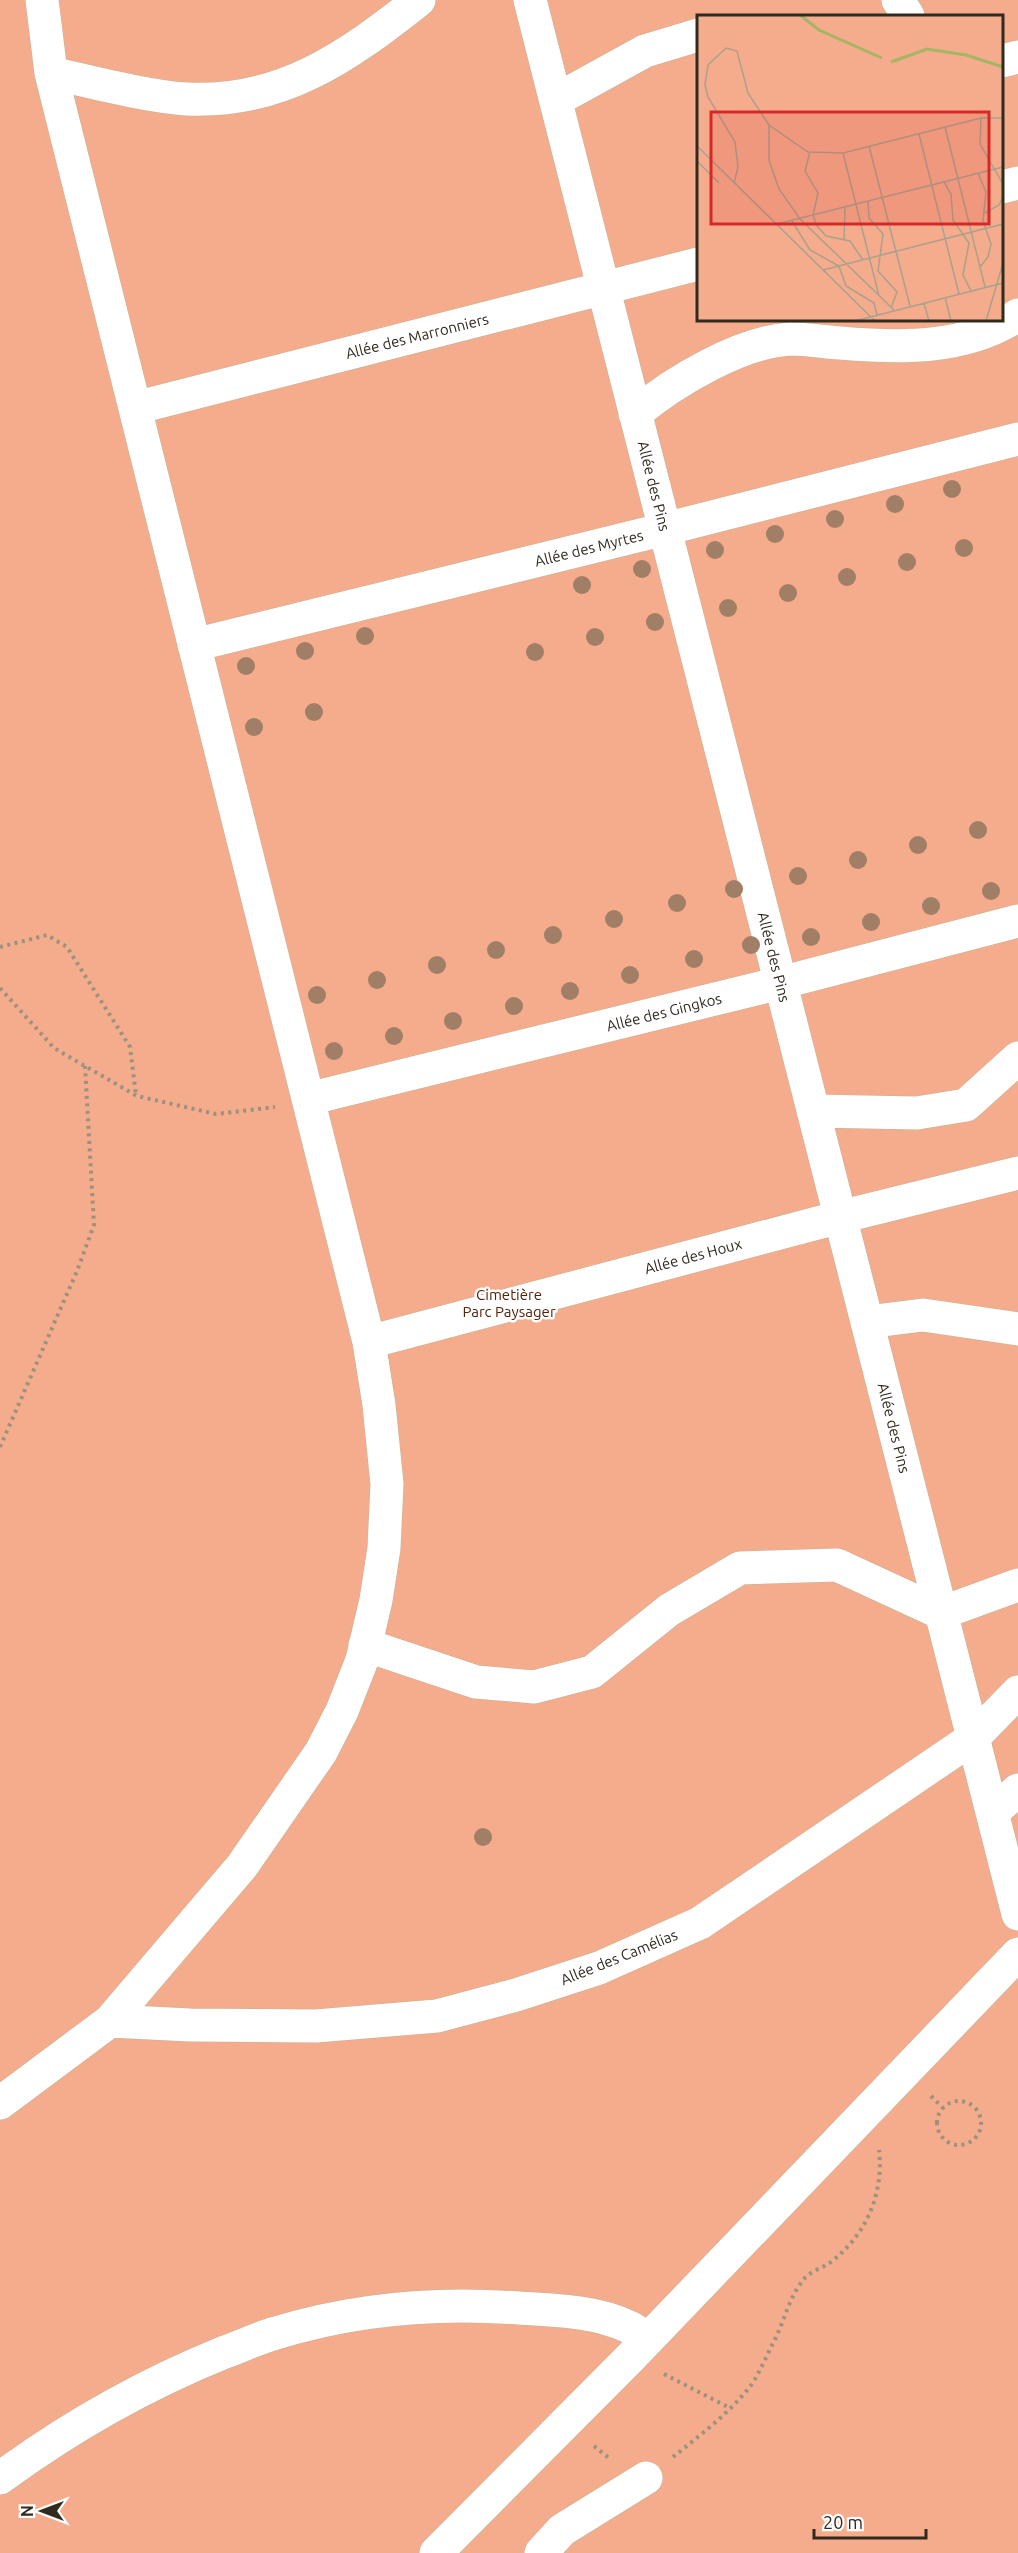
<svg xmlns="http://www.w3.org/2000/svg" width="1018" height="2553" font-family="Ubuntu,sans-serif">
  <style>
    .green { fill: #f5ac8c; fill-rule: evenodd }
    .lines { fill: none; stroke-linecap: round; stroke-linejoin: round }
    .minor-casing { stroke: #c3b397; stroke-width: 34 }
    .path { stroke: #9a917f; stroke-width: 4; stroke-dasharray: 3 4.5; stroke-linecap: butt }
    .minor { stroke: #fff; stroke-width: 33 }
    .tree { fill: #a07f66 }
    .labels { text-anchor: middle; dominant-baseline: central; stroke-width: 5; stroke-linejoin: round; paint-order: stroke }
    .street-label { font-size: 15px; fill: #302a1f; stroke: #fff }
    .park-label { font-size: 15px; fill: #552309; stroke: #fff }
    .inset-river { fill: none; stroke: #a4b564; stroke-width: 3 }
    .inset-road { fill: none; stroke: #aaa08d; stroke-width: 1.5 }
    .view { fill: #d62828; fill-opacity: 0.15; stroke: #d62828; stroke-width: 3 }
    .inset-edge { fill: none; stroke: #302a1f; stroke-width: 3 }
  </style>
  <rect width="100%" height="100%" fill="#fcefd7"/>
  <path class="green" d="M0,0H1018V2553H0ZM698,16H1002V320H698Z"/>
  <g class="lines">
    <g class="minor-casing">
      <path id="minor" d="M530,0L1018,1914
        M898,0L908,16
        M1002,61L1018,57
        M51,73C92,82 145,96 186,99C281,104 347,57 419,0
        M556,100L645,51L698,35
        M1002,187L1018,183
        M135,408L698,264
        M635,414C673,382 740,342 790,339C807,339 824,342 840,343C900,348 966,350 1018,315
        M194,645L665,529L1018,439
        M308,1099L780,983L1018,921
        M813,1111L917,1113L966,1105L1018,1058
        M867,1322L923,1315L1018,1329
        M369,1342L840,1217L1018,1173
        M365,1645L476,1682L534,1687L592,1672L669,1610L740,1568L837,1565L941,1613L1018,1585
        M993,1812L1018,1790
        M110,2021L190,2025L316,2026L437,2016L516,1995L599,1968L700,1923L973,1738L1018,1692
        M0,2103L110,2021L242,1866L321,1752L342,1711L362,1660L376,1600L384,1548L387,1484L379,1405L369,1342L51,73L42,0
        M0,2478C71,2426 143,2385 225,2352C242,2346 258,2338 276,2333C354,2309 437,2302 518,2308C554,2310 596,2311 629,2327C636,2330 642,2336 647,2340
        M436,2553L631,2357L1018,1954
        M541,2553L562,2530L646,2478"/>
    </g>
    <path class="path" d="M0,947L47,935L67,947L130,1047L136,1095
      M0,988L54,1048L137,1096L216,1114L275,1107
      M0,1447L77,1271L94,1225L85,1066
      M931,2096L943,2108
      M937 2123a22 22 0 1 1 44 0a22 22 0 1 1-44 0Z
      M664,2374L730,2408
      M594,2446L609,2458
      M673,2457C699,2436 727,2415 748,2389C758,2377 765,2359 772,2345C784,2324 788,2298 804,2279C810,2271 823,2268 831,2262C866,2235 884,2194 879,2150"/>
    <use href="#minor" class="minor"/>
  </g>
  <g class="tree">
    <circle cx="952" cy="489" r="9"/>
    <circle cx="895" cy="504" r="9"/>
    <circle cx="835" cy="519" r="9"/>
    <circle cx="775" cy="534" r="9"/>
    <circle cx="964" cy="548" r="9"/>
    <circle cx="715" cy="550" r="9"/>
    <circle cx="907" cy="562" r="9"/>
    <circle cx="642" cy="569" r="9"/>
    <circle cx="847" cy="577" r="9"/>
    <circle cx="582" cy="585" r="9"/>
    <circle cx="788" cy="593" r="9"/>
    <circle cx="728" cy="608" r="9"/>
    <circle cx="655" cy="622" r="9"/>
    <circle cx="365" cy="636" r="9"/>
    <circle cx="595" cy="637" r="9"/>
    <circle cx="305" cy="651" r="9"/>
    <circle cx="535" cy="652" r="9"/>
    <circle cx="246" cy="666" r="9"/>
    <circle cx="314" cy="712" r="9"/>
    <circle cx="254" cy="727" r="9"/>
    <circle cx="978" cy="830" r="9"/>
    <circle cx="918" cy="845" r="9"/>
    <circle cx="858" cy="860" r="9"/>
    <circle cx="798" cy="876" r="9"/>
    <circle cx="734" cy="889" r="9"/>
    <circle cx="991" cy="891" r="9"/>
    <circle cx="677" cy="903" r="9"/>
    <circle cx="931" cy="906" r="9"/>
    <circle cx="614" cy="919" r="9"/>
    <circle cx="871" cy="922" r="9"/>
    <circle cx="553" cy="935" r="9"/>
    <circle cx="811" cy="937" r="9"/>
    <circle cx="751" cy="945" r="9"/>
    <circle cx="496" cy="950" r="9"/>
    <circle cx="694" cy="959" r="9"/>
    <circle cx="437" cy="965" r="9"/>
    <circle cx="630" cy="975" r="9"/>
    <circle cx="377" cy="980" r="9"/>
    <circle cx="570" cy="991" r="9"/>
    <circle cx="317" cy="995" r="9"/>
    <circle cx="514" cy="1006" r="9"/>
    <circle cx="453" cy="1021" r="9"/>
    <circle cx="394" cy="1036" r="9"/>
    <circle cx="334" cy="1051" r="9"/>
    <circle cx="483" cy="1837" r="9"/>
  </g>
  <g class="labels">
    <g class="street-label">
      <text transform="translate(417 336) rotate(-14)">Allée des Marronniers</text>
      <text transform="translate(654 486) rotate(76)">Allée des Pins</text>
      <text transform="translate(589 548) rotate(-14)">Allée des Myrtes</text>
      <text transform="translate(774 957) rotate(76)">Allée des Pins</text>
      <text transform="translate(664 1012) rotate(-14)">Allée des Gingkos</text>
      <text transform="translate(693 1256) rotate(-15)">Allée des Houx</text>
      <text transform="translate(894 1428) rotate(76)">Allée des Pins</text>
      <text transform="translate(619 1957) rotate(-22)">Allée des Camélias</text>
    </g>
    <g class="park-label">
      <text x="509" y="1294">Cimetière<tspan x="509" dy="17">Parc Paysager</tspan></text>
    </g>
  </g>
  <g transform="translate(697 15)">
    <rect width="306" height="306" fill="#fcefd7"/>
    <path d="M0,0H306V306H0Z" fill="#f5ac8c"/>
    <path class="inset-river" d="M103,0L122,15L185,43M194,47L230,34L269,40L306,52"/>
    <path class="inset-road" d="M284,103L283,129L306,169M72,110V145L82,174L103,204L197,295M248,112L288,272M222,119L262,279M0,131L178,306M172,131L213,291M113,137L108,156L121,178L116,200L120,211L129,221L153,226L166,245M146,138L182,281M0,146L22,168M281,158L289,177L286,206L294,229L291,242L283,252M247,167L254,179L256,205L272,228L266,260L274,276M37,168L41,152L38,127L11,82L8,70L11,50L29,33L40,36L51,78L72,110L111,137L146,138L284,103H306M171,186L172,203L186,219L181,256L200,277L194,293M288,198L302,190L306,182M95,206L113,235L142,251L149,271L177,288L180,300M80,209L306,152M147,224L148,192M126,255L306,209M248,282L254,306M227,288L232,306M158,306L306,268M289,306L306,248"/>
    <path class="view" d="M14,97H292V209H14Z"/>
    <rect width="306" height="306" class="inset-edge"/>
  </g>
  <g transform="translate(42 2511) rotate(270)" stroke="#ffffff" stroke-width="4.5" paint-order="stroke">
  <path d="M0-4.5L10 22L0 15L-10 22Z" fill="#302a1f"/>
  <text y="-9" font-size="16" font-weight="bold" text-anchor="middle" fill="#302a1f">N</text>
  </g>
  <path d="M814 2529v9h112v-9" fill="none" stroke="#302a1f" stroke-width="3"/>
  <text x="823" y="2529" font-size="18" fill="#302a1f" stroke="#ffffff" stroke-width="4.5" paint-order="stroke">20 m</text>
</svg>
